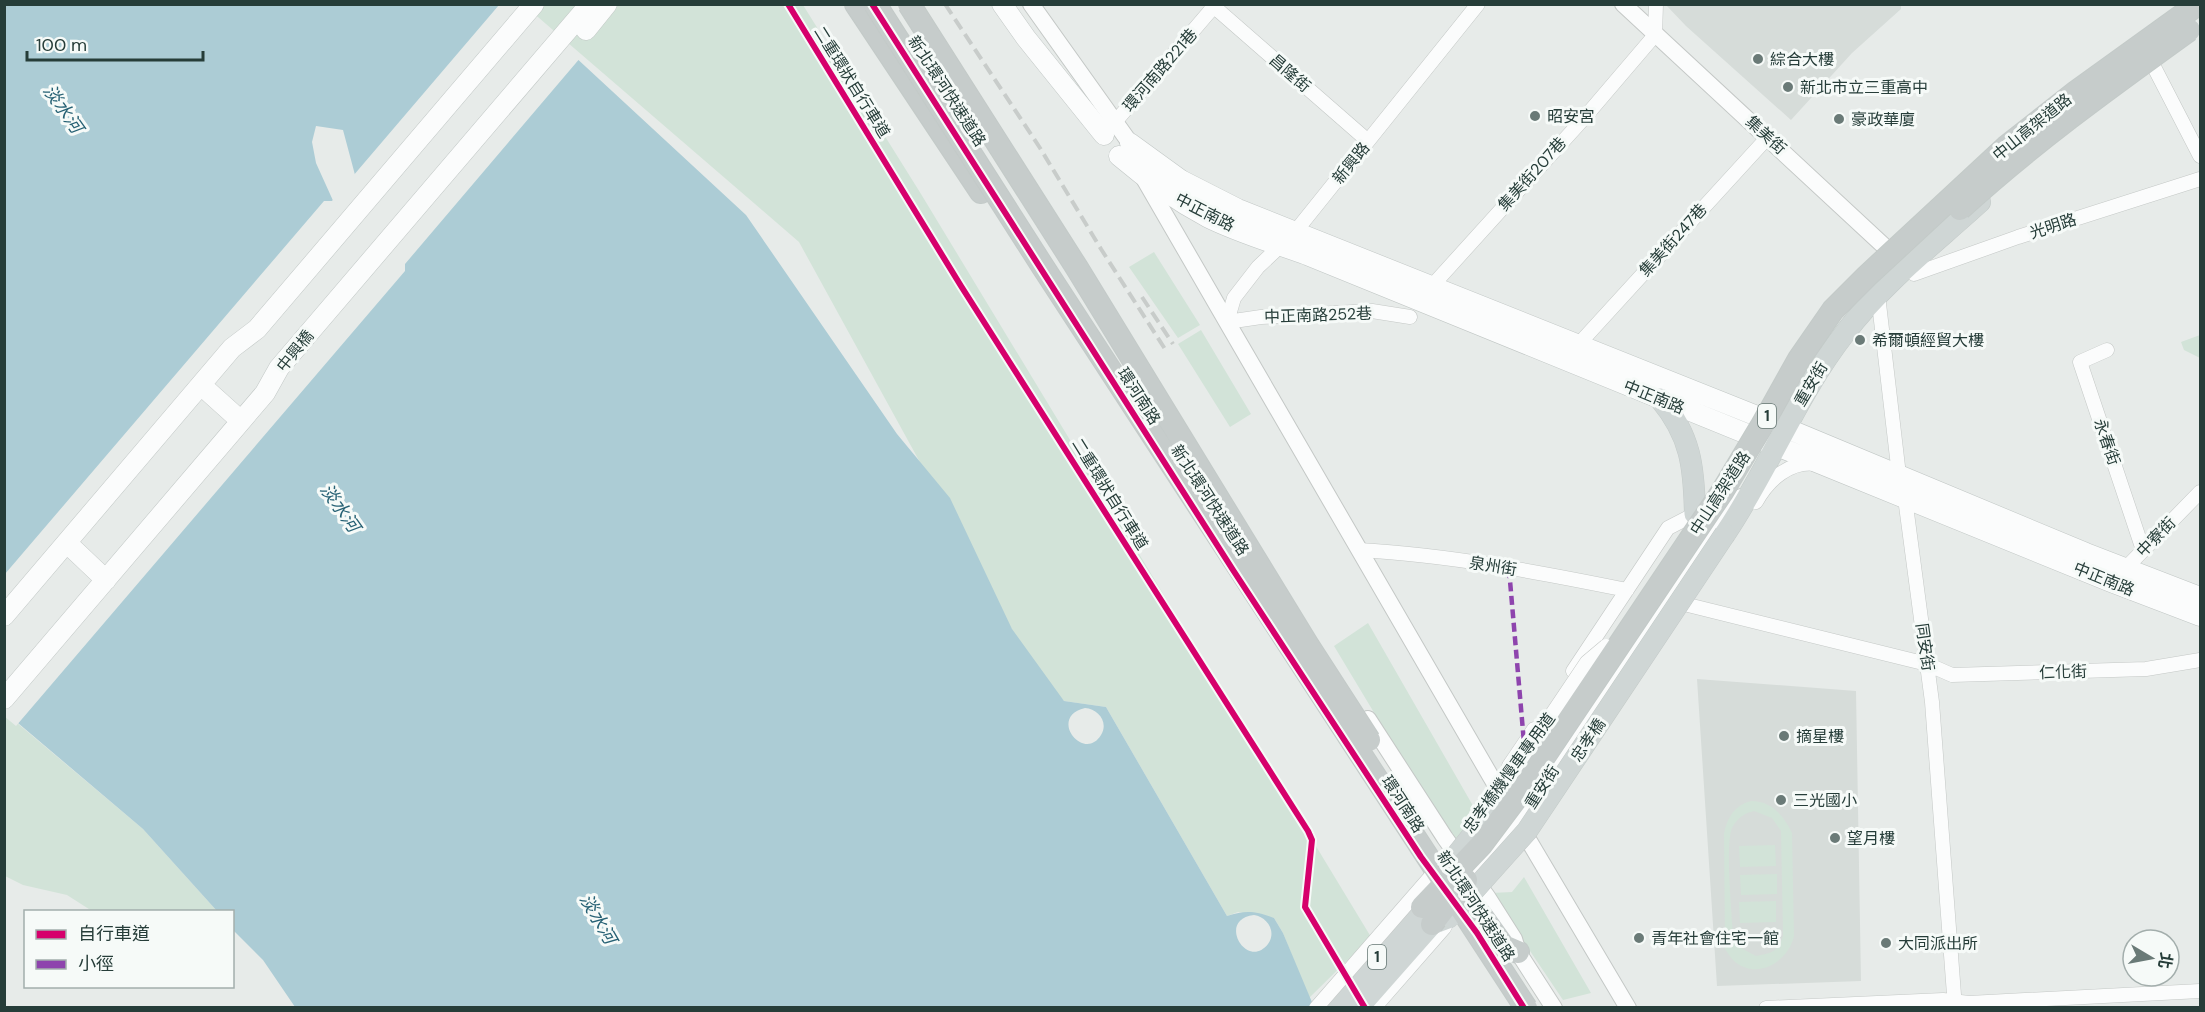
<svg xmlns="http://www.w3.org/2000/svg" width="2205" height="1012" font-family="'DM Sans','Noto Sans TC',sans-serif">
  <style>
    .built { fill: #d6dcd9 }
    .green { fill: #d2e3d8; fill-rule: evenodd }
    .water { fill: #acccd5; fill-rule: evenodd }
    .pier { fill: #e7ebe9 }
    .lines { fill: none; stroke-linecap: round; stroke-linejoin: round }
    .minor-casing { stroke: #c4c8c6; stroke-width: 15 }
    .tertiary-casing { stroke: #c4c8c6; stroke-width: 18 }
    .secondary-casing { stroke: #c1c7c5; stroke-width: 21 }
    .primary-casing { stroke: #c3cac8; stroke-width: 22 }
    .trunk-casing { stroke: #c3cac8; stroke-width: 24 }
    .minor { stroke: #fbfcfc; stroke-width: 14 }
    .tertiary { stroke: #fbfcfc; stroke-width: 16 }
    .secondary { stroke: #fbfcfc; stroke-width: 20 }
    .primary { stroke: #cfd6d5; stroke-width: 21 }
    .trunk { stroke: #c6cccb; stroke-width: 22 }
    .rail { stroke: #c8ccca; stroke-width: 4; stroke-dasharray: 12 6; stroke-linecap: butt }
    .minor-bridge-casing { stroke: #c4c8c6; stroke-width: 15; stroke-linecap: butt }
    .primary-bridge-casing { stroke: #c3cac8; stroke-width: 22; stroke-linecap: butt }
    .trunk-bridge-casing { stroke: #c3cac8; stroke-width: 24; stroke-linecap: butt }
    .minor-bridge { stroke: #fbfcfc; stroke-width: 14 }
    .primary-bridge { stroke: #cfd6d5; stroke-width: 21 }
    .trunk-bridge { stroke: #c6cccb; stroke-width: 22 }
    .quiet { stroke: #8e44ad; stroke-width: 4.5; stroke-dasharray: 9 4.5; stroke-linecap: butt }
    .cycleway-casing { stroke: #f6faf8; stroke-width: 10 }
    .cycleway { stroke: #d6006c; stroke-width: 6 }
    .poi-dot { fill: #6a7a77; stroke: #f6faf8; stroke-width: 2 }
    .labels { text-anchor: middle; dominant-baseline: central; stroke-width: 6; stroke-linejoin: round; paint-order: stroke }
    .shield { fill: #f6faf8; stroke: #647672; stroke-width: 1.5 }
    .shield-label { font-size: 15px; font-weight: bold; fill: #263d39 }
    .poi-label { font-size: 16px; fill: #263d39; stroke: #f6faf8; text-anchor: start }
    .street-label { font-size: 16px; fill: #263d39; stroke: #f6faf8 }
    .water-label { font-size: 18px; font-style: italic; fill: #266174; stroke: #f6faf8 }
  </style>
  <rect width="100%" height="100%" fill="#e7ebe9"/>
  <path class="built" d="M1901,5V9L1852,53L1791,120L1686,26L1666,5Z
    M1697,679L1856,691L1861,981L1717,986Z"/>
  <path class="green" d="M524,5H803L921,194L1371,937L1309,998L1283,933L1274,918L1238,912L1227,916L1106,707L1064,701L1033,668L799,242Z
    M1154,252L1200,325L1178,338L1129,267Z
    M1201,330L1251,414L1230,427L1178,344Z
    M2200,335V358L2184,350L2181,342Z
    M1368,623L1476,811L1453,844L1334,646Z
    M4,712L143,829L217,911H92L67,895L23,885L5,876Z
    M1751,801C1772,801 1784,816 1792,833L1794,936C1788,962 1757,981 1734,961C1731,958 1728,953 1725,949L1724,834C1727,817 1735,805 1751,801ZM1754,811L1772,818L1781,831L1783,936C1778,952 1772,953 1756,956L1739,947L1733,937C1732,915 1725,844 1732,828C1737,818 1745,813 1754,811Z
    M1775,845L1776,866L1740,867L1739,846Z
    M1777,874V894L1741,895L1740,875Z
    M1524,877L1591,993L1563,1000L1491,893L1512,892Z
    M1776,901V922L1740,923L1739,902Z"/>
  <path class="water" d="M5,5H519L746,215L897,434L950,498L1012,629L1064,701L1106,707L1227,916C1246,910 1255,911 1274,918L1283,933L1314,1007H295L263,960L233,930L232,912L217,911L143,829L5,712ZM316,126L343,130L366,216L349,236L316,163L312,142ZM1085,708C1098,709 1109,722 1101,735C1084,763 1047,717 1085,708ZM1254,915C1267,917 1277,931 1268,944C1247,971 1216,919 1254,915Z"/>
  <path class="pier" d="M523,4L581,57L405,264V271L16,726L4,716L5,574L324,201H332L335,197L350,231L363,216L353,176L499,5Z"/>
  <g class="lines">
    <g class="minor-casing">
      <path id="minor" d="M1211,4L1368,141
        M2149,54L2153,65L2200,156
        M1110,128L1216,4
        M1908,268L1914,274L2018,237L2200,179
        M1432,286L1585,117L1655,35L1656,4
        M1878,295L1899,475L1905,498L1932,702L1955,1008
        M1410,317L1372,311L1261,317L1227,322L1234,298L1258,267L1295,232L1478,4
        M1578,345L1768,137
        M2107,350L2080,362L2143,550
        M1756,502C1768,480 1790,460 1817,464
        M1359,550C1449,555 1538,572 1627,590
        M2120,574L2200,492
        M1688,605L1927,664L1952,675L2146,669L2200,660
        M1573,671L1668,528L1695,514
        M1508,786L1509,766L1534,729
        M1374,1008L1444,928L1449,918
        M1766,1008L1943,1000L1969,1003L2200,991"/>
    </g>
    <g class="tertiary-casing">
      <path id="tertiary" d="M1031,4L1130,143L1142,175L1227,322L1491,777L1628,1008
        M1623,4L1898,259
        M1368,719L1445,838L1488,898L1514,939L1518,952L1554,1008
        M1463,874L1467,869L1491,857L1519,823L1717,523L1741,497"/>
    </g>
    <g class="secondary-casing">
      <path id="secondary" d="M1002,4L1026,38L1104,135
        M586,30L607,4
        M1130,143L1181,180L1238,209L1757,416L2086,553L2200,597
        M1119,156C1146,179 1175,200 1207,217C1239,233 1274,243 1307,255L2111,582L2200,616
        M201,385L241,421
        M67,543L106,580
        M4,616L232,348L257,329L534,4
        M4,699L265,393L279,368L590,4"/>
    </g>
    <g class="primary-casing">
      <path id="primary" d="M1660,399C1691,436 1694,467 1695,514
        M1725,534C1769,469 1797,394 1845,333C1883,283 1934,244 1980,202
        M1333,1008L1422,907
        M1358,1008L1432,924L1448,918"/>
    </g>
    <g class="trunk-casing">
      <path id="trunk" d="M856,4L981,192
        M1453,883L1481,914L1504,946L1518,952"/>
    </g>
    <use href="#minor" class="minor"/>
    <use href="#tertiary" class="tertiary"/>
    <use href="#secondary" class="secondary"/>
    <use href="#primary" class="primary"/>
    <use href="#trunk" class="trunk"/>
    <path class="rail" d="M945,4L1040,148L1101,249L1165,349
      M1142,297L1173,344"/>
    <g class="minor-bridge-casing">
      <path id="minor-bridge" d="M1497,796L1587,662L1606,646
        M1316,1008L1439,867"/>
    </g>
    <g class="primary-bridge-casing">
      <path id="primary-bridge" d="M1443,872L1506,793
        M1450,917L1527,831L1725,534"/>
    </g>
    <g class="trunk-bridge-casing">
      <path id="trunk-bridge" d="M875,4L1043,267L1526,1008
        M909,4L1077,268L1307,644L1369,740
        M1960,209C2032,143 2110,87 2189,30
        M1422,907L1481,845L1517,797L1722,492L1761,427L1799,359L1833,310L1867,276L2006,147L2076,92L2198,4
        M1432,924L1466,880"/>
    </g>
    <use href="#minor-bridge" class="minor-bridge"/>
    <use href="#primary-bridge" class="primary-bridge"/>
    <use href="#trunk-bridge" class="trunk-bridge"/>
    <path class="quiet" d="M1509,569L1524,743"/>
    <g class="cycleway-casing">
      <path id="cycleway" d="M788,4L961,286L1308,831L1312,840L1305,907L1365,1008
        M872,4L1233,570L1421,857L1477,933L1524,1008"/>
    </g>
    <use href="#cycleway" class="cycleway"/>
  </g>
  <g class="poi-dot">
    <circle cx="1758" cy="59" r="6"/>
    <circle cx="1788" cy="87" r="6"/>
    <circle cx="1535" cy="116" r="6"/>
    <circle cx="1839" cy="119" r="6"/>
    <circle cx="1860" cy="340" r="6"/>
    <circle cx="1784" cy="736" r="6"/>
    <circle cx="1781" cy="800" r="6"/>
    <circle cx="1835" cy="838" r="6"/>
    <circle cx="1639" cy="938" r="6"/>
    <circle cx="1886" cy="943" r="6"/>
  </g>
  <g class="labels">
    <g class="shield">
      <rect x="1758" y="404" width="18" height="24" rx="4.5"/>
      <rect x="1368" y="945" width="18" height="24" rx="4.5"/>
    </g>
    <g class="shield-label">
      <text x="1767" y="416">1</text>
      <text x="1377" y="957">1</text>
    </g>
    <g class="poi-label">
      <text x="1770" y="59">綜合大樓</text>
      <text x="1800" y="87">新北市立三重高中</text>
      <text x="1547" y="116">昭安宮</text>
      <text x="1851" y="119">豪政華廈</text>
      <text x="1872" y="340">希爾頓經貿大樓</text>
      <text x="1796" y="736">摘星樓</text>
      <text x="1793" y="800">三光國小</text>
      <text x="1847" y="838">望月樓</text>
      <text x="1651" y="938">青年社會住宅一館</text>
      <text x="1898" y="943">大同派出所</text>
    </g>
    <g class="street-label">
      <text transform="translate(1160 70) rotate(-49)">環河南路221巷</text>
      <text transform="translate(1290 73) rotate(41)">昌隆街</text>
      <text transform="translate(852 82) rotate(58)">二重環狀自行車道</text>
      <text transform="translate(947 91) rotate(57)">新北環河快速道路</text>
      <text transform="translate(2032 127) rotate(-39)">中山高架道路</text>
      <text transform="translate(1766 135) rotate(42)">集美街</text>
      <text transform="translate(1351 163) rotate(-51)">新興路</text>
      <text transform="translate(1532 174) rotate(-48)">集美街207巷</text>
      <text transform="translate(1205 212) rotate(27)">中正南路</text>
      <text transform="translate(2053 226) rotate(-18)">光明路</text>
      <text transform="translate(1673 240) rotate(-48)">集美街247巷</text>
      <text transform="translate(1318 315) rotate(-2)">中正南路252巷</text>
      <text transform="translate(295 351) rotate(-51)">中興橋</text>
      <text transform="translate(1811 384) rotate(-59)">重安街</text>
      <text transform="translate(1139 396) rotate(57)">環河南路</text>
      <text transform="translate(1654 397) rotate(22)">中正南路</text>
      <text transform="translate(2107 442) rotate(71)">永春街</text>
      <text transform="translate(1720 493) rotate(-57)">中山高架道路</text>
      <text transform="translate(1110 494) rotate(58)">二重環狀自行車道</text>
      <text transform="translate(1210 500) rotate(57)">新北環河快速道路</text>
      <text transform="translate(2156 537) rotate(-46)">中寮街</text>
      <text transform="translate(1493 566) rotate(9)">泉州街</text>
      <text transform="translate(2104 579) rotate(22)">中正南路</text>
      <text transform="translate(1925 647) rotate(82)">同安街</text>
      <text transform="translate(2063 672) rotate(-2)">仁化街</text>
      <text transform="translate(1588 740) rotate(-56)">忠孝橋</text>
      <text transform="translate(1509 773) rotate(-54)">忠孝橋機慢車專用道</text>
      <text transform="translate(1542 787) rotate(-57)">重安街</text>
      <text transform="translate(1403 804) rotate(57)">環河南路</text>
      <text transform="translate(1476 906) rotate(57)">新北環河快速道路</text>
    </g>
    <g class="water-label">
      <text transform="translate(63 109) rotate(55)">淡水河</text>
      <text transform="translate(340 508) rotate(55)">淡水河</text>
      <text transform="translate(598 919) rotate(60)">淡水河</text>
    </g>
  </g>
  <rect width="2205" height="1012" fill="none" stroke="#263d39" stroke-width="12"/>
  <rect x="24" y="910" width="210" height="78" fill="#f6faf8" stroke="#a3aeac" stroke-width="1.5"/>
  <rect x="36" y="930" width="30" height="9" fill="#d6006c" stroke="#a3aeac" stroke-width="1.5"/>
  <text x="78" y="940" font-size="18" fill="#263d39">自行車道</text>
  <rect x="36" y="960" width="30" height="9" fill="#8e44ad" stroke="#a3aeac" stroke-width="1.5"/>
  <text x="78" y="970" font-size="18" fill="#263d39">小徑</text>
  <g transform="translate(2151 958) rotate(100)"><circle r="28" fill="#f6faf8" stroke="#a3aeac" stroke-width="1.5"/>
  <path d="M0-4.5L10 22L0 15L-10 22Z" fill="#6a7a77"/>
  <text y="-9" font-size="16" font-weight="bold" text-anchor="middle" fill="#263d39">北</text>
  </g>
  <path d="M27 51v9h176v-9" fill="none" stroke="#263d39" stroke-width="3"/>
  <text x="36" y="51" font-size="18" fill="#263d39" stroke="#f6faf8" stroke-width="4.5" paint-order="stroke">100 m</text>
</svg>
